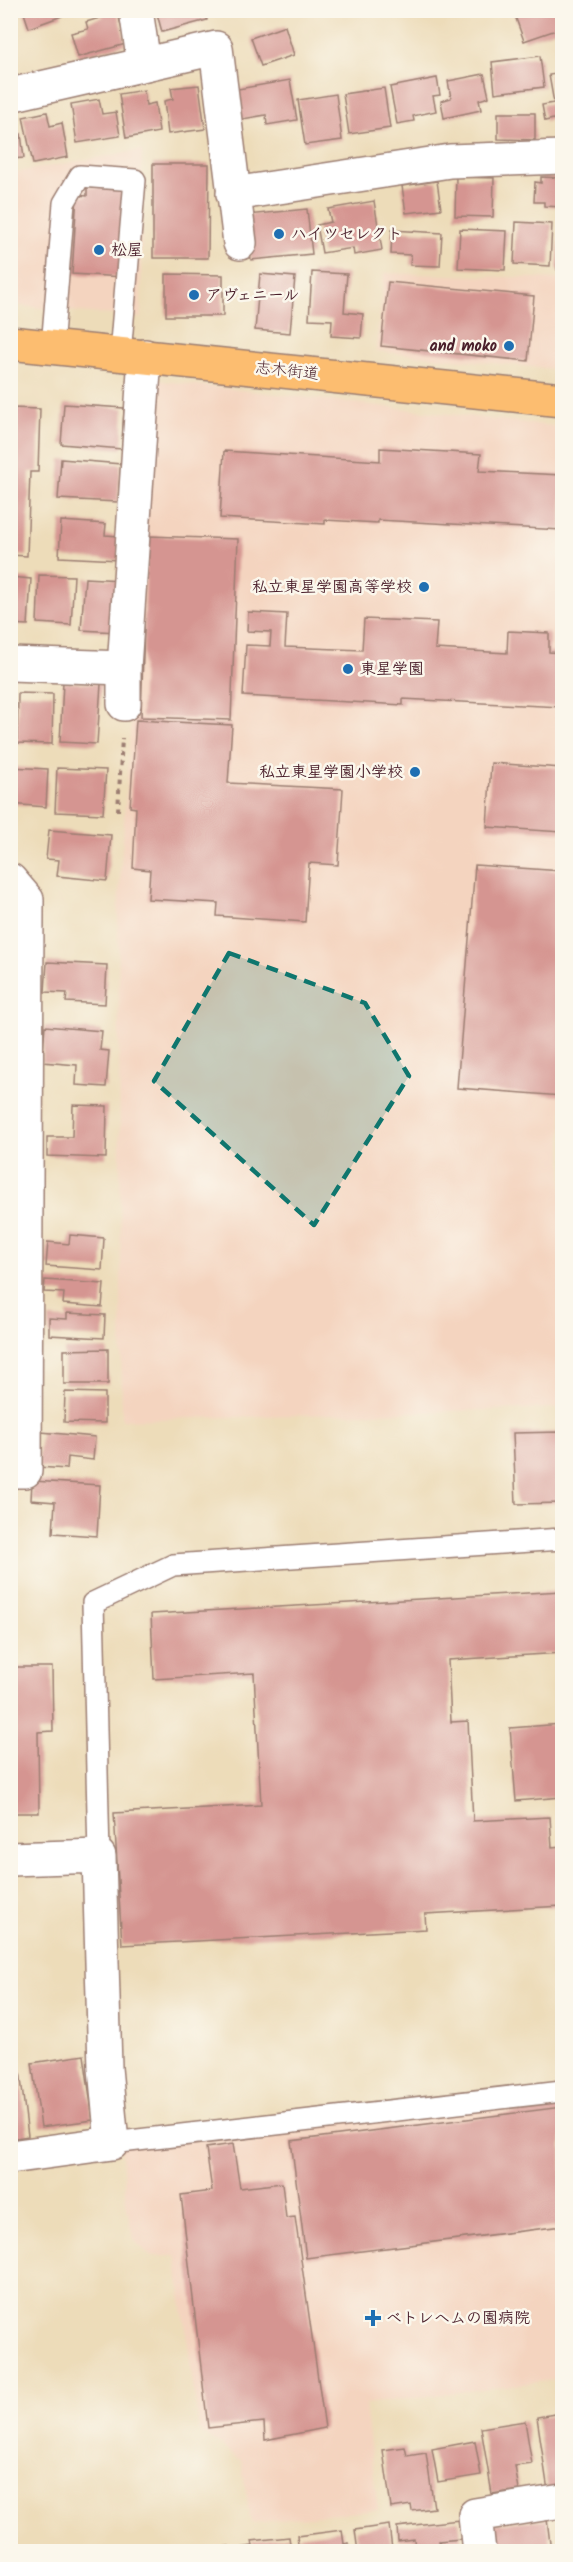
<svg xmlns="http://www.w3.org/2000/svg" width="573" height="2562" font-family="Kalam,'Klee One',sans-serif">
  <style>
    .built { fill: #f4d4bf }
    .building { fill: #d59591 }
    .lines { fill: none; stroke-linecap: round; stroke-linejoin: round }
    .service-casing { stroke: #9c7e72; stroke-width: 24 }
    .minor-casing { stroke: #9c7e72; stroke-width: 36 }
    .primary-casing { stroke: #9c7e72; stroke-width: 36 }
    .path { stroke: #9c7e72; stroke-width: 4; stroke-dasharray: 4.5 4.5; stroke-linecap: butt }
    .service { stroke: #fff; stroke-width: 21 }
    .minor { stroke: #fff; stroke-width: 33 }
    .primary { stroke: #fcbd6f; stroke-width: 33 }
    .marked { fill: #0f766e; fill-opacity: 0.2; stroke: #0f766e; stroke-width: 4.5; stroke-dasharray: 12 8; stroke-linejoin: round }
    .poi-dot { fill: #1f6fb2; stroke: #fbf7ec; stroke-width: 2 }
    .labels { text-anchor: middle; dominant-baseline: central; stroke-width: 5; stroke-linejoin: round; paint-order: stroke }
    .poi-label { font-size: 16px; font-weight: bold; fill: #4a1f2b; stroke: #fbf7ec; text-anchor: start }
    .street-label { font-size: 16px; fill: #4a1f2b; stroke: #fbf7ec }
  </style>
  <rect width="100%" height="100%" fill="#fbf7ec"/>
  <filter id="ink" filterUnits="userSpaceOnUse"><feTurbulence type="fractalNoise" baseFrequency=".0167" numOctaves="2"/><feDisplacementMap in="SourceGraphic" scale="12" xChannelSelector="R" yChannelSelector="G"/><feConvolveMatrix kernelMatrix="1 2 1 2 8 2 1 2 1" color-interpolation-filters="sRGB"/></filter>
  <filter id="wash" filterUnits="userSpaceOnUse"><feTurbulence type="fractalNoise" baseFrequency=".008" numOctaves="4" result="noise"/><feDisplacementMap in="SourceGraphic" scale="24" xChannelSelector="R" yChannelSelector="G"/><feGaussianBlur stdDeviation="1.35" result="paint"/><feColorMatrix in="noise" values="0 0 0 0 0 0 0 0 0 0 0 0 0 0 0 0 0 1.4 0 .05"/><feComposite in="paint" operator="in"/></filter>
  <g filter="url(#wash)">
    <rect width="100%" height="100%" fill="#eddcb9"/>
    <g class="built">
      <polygon points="142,150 141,318 11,305 11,173"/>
      <polygon points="384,273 562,279 562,370 376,351"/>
      <polygon points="154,380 562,427 562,1408 122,1420 118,910"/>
      <polygon points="562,2091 562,2379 365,2404 378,2510 251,2523 241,2461 199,2429 176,2256 150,2256 133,2239 126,2203 121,2142"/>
    </g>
    <g id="blocks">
      <g class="building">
        <polygon points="23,10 60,10 62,16 29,28"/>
        <polygon points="109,10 117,10 126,44 78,57 71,33 88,29 86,22 103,17 102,12"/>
        <polygon points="156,10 205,10 207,20 162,32"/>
        <polygon points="513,10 562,10 562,28 524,41"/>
        <polygon points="285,26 294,55 261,66 251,38"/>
        <polygon points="540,56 544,87 495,93 492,62"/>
        <polygon points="562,73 562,117 545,121 542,105 554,103 549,75"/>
        <polygon points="484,74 489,97 479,100 481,110 444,118 441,101 451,98 448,81"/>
        <polygon points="437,78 440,95 433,96 436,111 413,116 414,121 397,124 390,87"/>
        <polygon points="290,80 297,120 267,125 266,115 237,120 232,90"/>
        <polygon points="199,85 205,129 168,134 164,101 173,99 171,88"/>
        <polygon points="384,88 390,128 349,134 343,94"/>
        <polygon points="144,90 146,105 155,103 159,132 126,138 119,94"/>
        <polygon points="336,94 342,140 305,145 298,100"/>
        <polygon points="99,99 102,114 116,112 120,136 77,143 71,104"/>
        <polygon points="47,112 50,126 62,123 68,157 33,164 23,117"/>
        <polygon points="498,113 535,113 535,140 498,139"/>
        <polygon points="10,134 21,134 24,158 10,159"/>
        <polygon points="153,164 209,164 208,258 153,258"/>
        <polygon points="456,177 494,178 493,217 455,216"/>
        <polygon points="541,177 562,178 562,207 544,206 544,202 534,202 535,182 541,183"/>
        <polygon points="437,181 441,209 406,213 402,186"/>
        <polygon points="87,187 129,189 124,277 72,274 77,195 87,196"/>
        <polygon points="374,201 382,250 354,255 353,248 322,253 317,225 331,222 328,209"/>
        <polygon points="307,209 312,254 251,260 246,215"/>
        <polygon points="516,222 552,224 550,266 514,264"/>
        <polygon points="560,228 562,228 562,271 557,270"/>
        <polygon points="460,229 507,231 505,270 458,268"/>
        <polygon points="392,230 442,233 440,266 410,265 411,255 391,254"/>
        <polygon points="312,272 347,274 344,312 363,314 361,338 331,336 332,320 309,319"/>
        <polygon points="166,274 223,275 223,316 166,316"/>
        <polygon points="260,274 295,277 290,333 255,330"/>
        <polygon points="388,282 534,296 528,361 381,346"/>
        <polygon points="64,404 124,408 122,449 61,444"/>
        <polygon points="10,408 40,409 38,472 30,472 27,556 10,555"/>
        <polygon points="380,448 481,454 479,471 562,475 562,530 378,520 378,523 325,520 325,524 220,518 224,451 380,461"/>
        <polygon points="61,459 121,464 118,502 58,499"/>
        <polygon points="61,521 106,524 105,535 119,536 119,560 59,557"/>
        <polygon points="147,536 238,539 231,720 141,717"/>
        <polygon points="39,575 74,576 71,625 37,623"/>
        <polygon points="10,577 31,579 28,625 10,624"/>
        <polygon points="85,578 121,580 117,632 81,630"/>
        <polygon points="248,612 287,614 285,647 362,650 364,619 437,622 435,649 507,653 508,631 549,633 549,652 562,653 562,707 403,699 403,705 243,696 246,645 270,646 271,632 247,631"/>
        <polygon points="63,682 101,684 97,744 60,742"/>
        <polygon points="18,693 53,694 52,744 17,743"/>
        <polygon points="136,720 232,725 228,783 343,789 338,865 309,863 305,922 217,916 218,903 148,899 150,870 133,868 136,808 130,807"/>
        <polygon points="491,763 562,768 562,832 487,827"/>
        <polygon points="10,767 48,769 46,807 10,804"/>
        <polygon points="57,768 106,770 103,814 55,812"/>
        <polygon points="49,830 111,835 107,881 57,876 59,860 46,859"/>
        <polygon points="475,865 562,871 562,1096 457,1088"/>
        <polygon points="47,962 107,965 105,1004 66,1002 67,993 45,992"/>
        <polygon points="45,1026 102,1031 100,1050 109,1051 106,1087 76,1085 77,1065 42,1062"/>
        <polygon points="73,1105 107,1106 106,1158 47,1156 47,1137 72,1137"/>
        <polygon points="70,1235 104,1238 102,1270 46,1266 48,1242 69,1244"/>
        <polygon points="45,1280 104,1284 102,1307 63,1304 64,1293 44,1292"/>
        <polygon points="67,1313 105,1315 104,1338 49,1335 49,1318 67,1319"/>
        <polygon points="108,1349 108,1384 64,1384 64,1350"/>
        <polygon points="65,1392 105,1393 105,1423 64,1422"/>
        <polygon points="41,1432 95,1437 93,1460 68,1457 67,1469 38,1467"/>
        <polygon points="562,1432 562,1503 516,1504 513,1433"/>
        <polygon points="32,1481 100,1485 97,1536 53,1533 55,1502 31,1500"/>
        <polygon points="562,1591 562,1653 448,1660 451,1722 468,1721 473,1821 550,1817 552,1847 562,1846 562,1906 425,1914 426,1929 122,1945 114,1813 261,1805 254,1673 154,1679 151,1614"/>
        <polygon points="10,1667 52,1667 53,1731 38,1732 39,1813 10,1813"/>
        <polygon points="562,1724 562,1797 516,1801 510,1728"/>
        <polygon points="10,2035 17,2046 12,2066 20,2071 28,2136 10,2139"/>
        <polygon points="84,2055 93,2120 41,2127 32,2063"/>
        <polygon points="562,2107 562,2226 306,2258 291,2141"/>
        <polygon points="233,2144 240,2188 282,2183 286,2218 295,2217 325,2428 265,2440 264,2422 208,2428 181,2195 212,2191 206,2148"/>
        <polygon points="562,2413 562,2489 548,2491 537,2417"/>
        <polygon points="525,2421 532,2464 515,2466 519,2490 492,2494 481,2428"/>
        <polygon points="475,2441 481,2475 438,2482 432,2449"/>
        <polygon points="405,2447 407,2456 426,2453 434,2508 412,2511 411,2505 391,2508 383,2450"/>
        <polygon points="547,2519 551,2552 495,2552 492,2524"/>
        <polygon points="459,2520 461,2539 439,2541 440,2547 415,2550 414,2539 398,2541 397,2527"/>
        <polygon points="389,2525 392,2549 387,2552 358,2552 355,2530"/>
        <polygon points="342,2530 344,2544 349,2543 350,2552 299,2552 297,2536"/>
        <polygon points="289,2537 291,2552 240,2552 239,2548 253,2546 252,2541"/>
        <polygon points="229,2546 230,2552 200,2552 200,2550"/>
      </g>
    </g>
  </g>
  <g filter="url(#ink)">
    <use href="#blocks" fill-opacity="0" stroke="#9c7e72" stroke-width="1.5"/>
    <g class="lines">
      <g class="service-casing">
        <g id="service">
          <polyline points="52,347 64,203 80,176 135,180 120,354"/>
          <polyline points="99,1856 93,1603 173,1565 562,1539"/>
          <polyline points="112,2143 562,2091"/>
        </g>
      </g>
      <g class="minor-casing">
        <g id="minor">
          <polyline points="136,10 144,64"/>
          <polyline points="10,95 216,48 240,243"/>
          <polyline points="233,194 450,161 562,157"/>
          <polyline points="10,664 124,668"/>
          <polyline points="124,704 124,668 145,356"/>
          <polyline points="10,880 27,900 25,1471 10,1471"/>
          <polyline points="10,1859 99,1856 105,2068 112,2143 10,2157"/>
          <polyline points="479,2552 475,2515 562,2501"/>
        </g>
      </g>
      <g class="primary-casing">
        <polyline id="primary" points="10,343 562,400"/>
      </g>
      <polyline class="path" points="118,811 122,738"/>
      <use href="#service" class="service"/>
      <use href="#minor" class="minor"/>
      <use href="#primary" class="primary"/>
    </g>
  </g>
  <path class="marked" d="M229,953l136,50 44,73 -95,149 -160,-144z"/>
  <g class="poi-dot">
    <circle cx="279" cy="234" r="6"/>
    <circle cx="99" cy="250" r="6"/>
    <circle cx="194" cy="295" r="6"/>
    <circle cx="509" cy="346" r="6"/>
    <circle cx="424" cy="587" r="6"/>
    <circle cx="348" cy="669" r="6"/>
    <circle cx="415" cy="772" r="6"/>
    <path d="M370 2309h6v6h6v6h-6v6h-6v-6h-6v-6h6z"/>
  </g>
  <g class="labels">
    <g class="poi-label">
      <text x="291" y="234">ハイツセレクト</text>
      <text x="111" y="250">松屋</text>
      <text x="206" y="295">アヴェニール</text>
      <text x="497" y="346" text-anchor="end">and moko</text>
      <text x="412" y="587" text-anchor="end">私立東星学園高等学校</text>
      <text x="360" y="669">東星学園</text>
      <text x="403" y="772" text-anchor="end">私立東星学園小学校</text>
      <text x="386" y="2318">ベトレヘムの園病院</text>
    </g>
    <g class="street-label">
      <text transform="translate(287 371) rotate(6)">志木街道</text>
    </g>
  </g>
  <rect width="573" height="2562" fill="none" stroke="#fbf7ec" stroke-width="36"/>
</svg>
